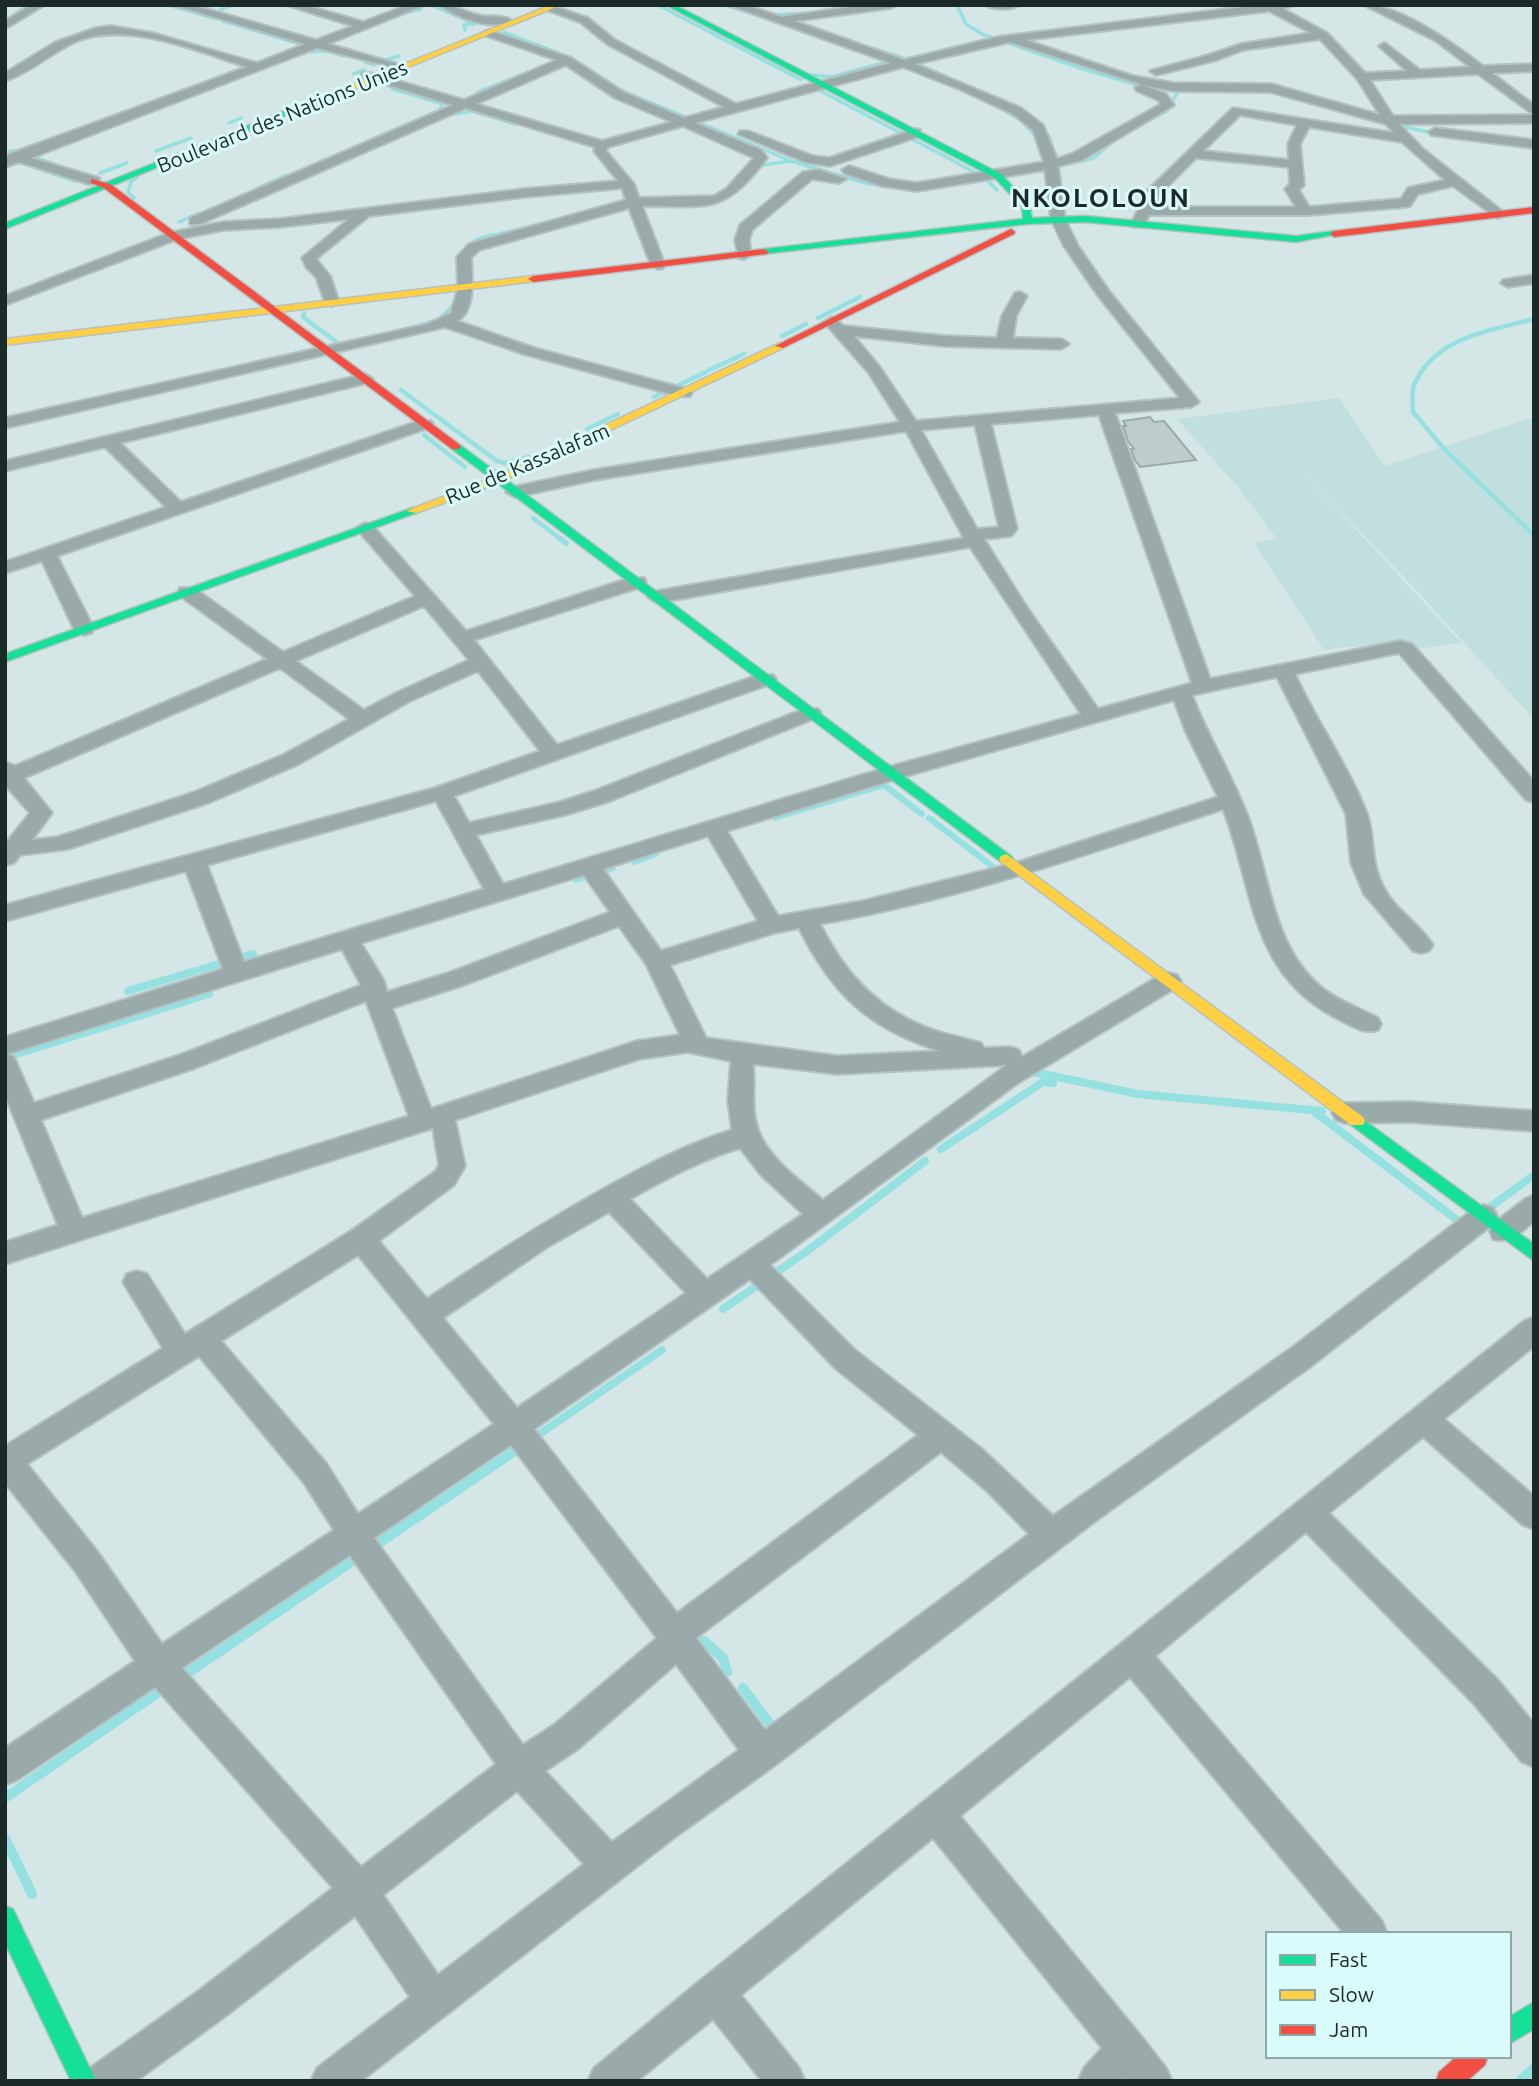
<svg xmlns="http://www.w3.org/2000/svg" width="1539" height="2086" font-family="Ubuntu,sans-serif">
  <style>
    .built { fill: #c1dfdf }
    .lines { fill: none; stroke-linecap: round; stroke-linejoin: round }
    .stream-far4 { stroke: #95e1e2; stroke-width: 3.5 }
    .stream-far3 { stroke: #95e1e2; stroke-width: 4.5 }
    .stream-far2 { stroke: #95e1e2; stroke-width: 6 }
    .stream-far1 { stroke: #95e1e2; stroke-width: 8 }
    .stream { stroke: #95e1e2; stroke-width: 10 }
    .building { fill: #becccc; stroke: #9caaaa; stroke-width: 2 }
    .street-casing { stroke: #b5c2c2; stroke-width: 4 }
    .fast-casing { stroke: #b5c2c2; stroke-width: 3 }
    .slow-casing { stroke: #b5c2c2; stroke-width: 3 }
    .jam-casing { stroke: #b5c2c2; stroke-width: 3 }
    .street { fill: #9aa9a9; fill-rule: evenodd }
    .fast { fill: #16e098; fill-rule: evenodd }
    .slow { fill: #ffcf43; fill-rule: evenodd }
    .jam { fill: #f24e42; fill-rule: evenodd }
    .labels { text-anchor: middle; dominant-baseline: central; stroke-width: 6; stroke-linejoin: round; paint-order: stroke }
    .far-street-label { font-size: 21px; fill: #1c2929; stroke: #dafbfb }
    .far-district-label { font-size: 26px; font-weight: bold; letter-spacing: 2px; fill: #1c2929; stroke: #dafbfb }
  </style>
  <rect width="100%" height="100%" fill="#d5e6e6"/>
  <polygon class="built" points="1339,398 1385,466 1534,417 1534,719 1405,578 1301,470 1461,643 1408,650 1352,646 1324,650 1254,543 1277,539 1237,486 1177,419"/>
  <g class="lines">
    <g class="stream-far4">
      <polyline points="168,5 217,19"/>
      <polyline points="431,5 475,24"/>
      <polyline points="658,5 801,80"/>
      <polyline points="725,5 781,23"/>
      <polyline points="957,5 966,24 982,34 1083,69 1134,84 1164,88"/>
      <polyline points="195,7 218,5"/>
      <polyline points="408,12 421,9"/>
      <polyline points="15,14 29,5"/>
      <polyline points="219,14 220,10 232,5"/>
      <polyline points="771,15 808,13"/>
      <polyline points="22,19 44,5"/>
      <polyline points="391,19 405,13"/>
      <polyline points="223,21 300,44 294,49"/>
      <polyline points="376,25 385,21"/>
      <polyline points="465,30 464,25 474,24"/>
      <polyline points="504,32 571,58 623,91 791,161 869,184 923,190 1025,173"/>
      <polyline points="827,33 852,41"/>
      <polyline points="875,49 906,59 993,38"/>
      <polyline points="304,52 327,51"/>
      <polyline points="330,52 344,56"/>
      <polyline points="377,59 386,60 399,56"/>
      <polyline points="911,61 991,96"/>
      <polyline points="365,62 374,65"/>
      <polyline points="235,71 275,56"/>
      <polyline points="353,74 364,70"/>
      <polyline points="812,75 831,77 890,61"/>
      <polyline points="206,82 219,77"/>
      <polyline points="815,88 948,158"/>
      <polyline points="392,89 413,95"/>
      <polyline points="478,92 549,64"/>
      <polyline points="995,105 1022,121 1037,138"/>
      <polyline points="448,115 472,111 515,124"/>
      <polyline points="1360,117 1446,136 1534,148"/>
      <polyline points="229,123 241,118"/>
      <polyline points="405,125 439,110 443,104 416,96"/>
      <polyline points="1040,125 1050,138 1055,158"/>
      <polyline points="1137,127 1167,111 1179,90"/>
      <polyline points="368,141 402,126"/>
      <polyline points="9,151 26,151"/>
      <polyline points="156,151 191,138"/>
      <polyline points="43,153 37,158 70,170"/>
      <polyline points="950,159 983,177"/>
      <polyline points="10,164 22,163 75,181"/>
      <polyline points="756,166 791,161"/>
      <polyline points="1051,168 1094,158 1117,137"/>
      <polyline points="100,173 127,163"/>
      <polyline points="987,180 997,190"/>
      <polyline points="256,189 286,175"/>
      <polyline points="134,198 128,192 131,181 137,178"/>
      <polyline points="179,222 199,213"/>
      <polyline points="192,226 205,220"/>
      <polyline points="486,237 557,220"/>
    </g>
    <g class="stream-far3">
      <path d="M461,256c7,-14 17,-17 32,-21"/>
      <polyline points="304,313 303,317 343,347"/>
      <polyline points="818,318 860,297"/>
      <path d="M1534,319c-45,12 -99,18 -120,66 -3,7 -1,19 -1,27l33,39 88,84"/>
      <polyline points="415,327 439,320 457,302"/>
      <polyline points="782,336 806,324"/>
      <polyline points="709,370 744,354"/>
      <polyline points="401,390 497,461 505,463 529,457"/>
      <polyline points="654,397 706,372"/>
      <polyline points="587,429 618,414"/>
      <polyline points="424,435 465,467"/>
      <polyline points="533,518 563,541"/>
    </g>
    <g class="stream-far2">
      <polyline points="561,539 566,543"/>
      <polyline points="775,818 884,785 922,814"/>
      <polyline points="929,818 1001,873"/>
      <polyline points="634,862 656,854"/>
      <polyline points="576,880 613,868"/>
    </g>
    <g class="stream-far1">
      <polyline points="202,969 253,954"/>
      <polyline points="128,991 195,971"/>
      <polyline points="10,1056 209,994"/>
      <polyline points="1029,1071 1138,1094 1322,1111"/>
      <polyline points="1316,1113 1465,1226"/>
      <polyline points="941,1149 1043,1082 1053,1083"/>
      <polyline points="1489,1208 1534,1175"/>
      <polyline points="723,1309 806,1252 925,1161"/>
      <polyline points="535,1437 662,1350"/>
    </g>
    <g class="stream">
      <polyline points="532,1439 537,1435"/>
      <polyline points="373,1547 522,1446"/>
      <polyline points="704,1641 723,1658 727,1672"/>
      <polyline points="179,1679 360,1556"/>
      <polyline points="743,1688 776,1732"/>
      <polyline points="5,1798 166,1687"/>
      <polyline points="5,1838 32,1894"/>
      <polyline points="1520,2081 1534,2068"/>
    </g>
  </g>
  <polygon class="building" points="1150,417 1154,422 1164,421 1196,460 1140,467 1135,460 1131,449 1134,449 1128,441 1123,426 1126,426 1123,421"/>
  <g class="lines">
    <g class="street-casing">
      <g id="street">
        <polygon points="31,5 44,5 5,29 5,21"/>
        <path d="M174,5h18l124,35 37,-14 -66,-21h18l58,17 45,-17h16l-96,39 73,21v4l-84,-21 -286,110 68,20v6h-10l-70,-22 -14,5v-9l5,-4 237,-87c-50,-16 -122,-47 -172,-25 -24,11 -45,31 -70,39v-8l51,-31 40,-14 15,-2 41,7 105,30 48,-19z"/>
        <path d="M440,5c18,0 27,9 43,11 10,1 20,-1 28,4 -18,12 -56,-3 -71,-15z"/>
        <path d="M549,5l39,13 27,22 121,64 155,-41 -162,-58h17l35,12 83,-12h32l-5,3 -97,13 110,39 94,-23 262,-32h34l-11,4 44,24 38,40 42,-2 -26,-23 -2,-2 6,-3 35,27 50,-3 -34,-26 -72,-36c37,0 90,39 119,61l51,-2v7l-42,2 42,32v10l-56,-41 -108,6 23,36 141,-1v8l-135,1 24,25 79,62v6l-5,1 -44,-32 -35,8 -8,12 -5,1 -97,8h-159l-6,12h-10l-2,-3 17,-34 85,-82 161,25 -8,-9 -116,-32 -97,-1 -31,-6 24,9 8,11 -92,55 -24,6 7,53 13,27 31,45 90,111 -8,5 -76,6 95,266 190,-38 12,3 122,137v21l-8,-2 -127,-147 -104,21c21,47 52,89 71,137 10,25 3,50 18,77 11,22 36,36 49,57l-4,6 -8,2 -8,-2 -49,-57 -13,-31 -5,-49 -69,-137 -85,18c16,42 40,80 56,122 22,57 23,128 73,170 16,13 38,21 57,31l3,6 -3,6c-15,5 -27,-5 -40,-11 -89,-45 -83,-128 -115,-210 -132,44 -265,91 -403,115 23,46 54,82 103,102 18,8 38,11 58,17l3,5 26,-1 9,3 3,7 139,-82 8,-2 8,2 4,6 -4,6 -159,96 -248,182 85,85 127,99 71,67 237,-167 185,-141 9,-3 9,3 4,8 -3,7 31,-24 9,-4v26c-13,11 -23,23 -41,18l-3,-8 3,-7 -183,143 -213,153 -323,246 -99,71 -314,244h-50l6,-13 93,-71 -55,-81 -132,102 -87,63h-52l6,-13 107,-76 136,-104 -178,-201 -138,93 -12,5v-37l130,-87 -60,-90 -70,-88v-37l158,-98 -40,-66 4,-8 10,-3 10,3 38,60 166,-103 85,-60 3,-6 -6,-37 -428,136v-22l53,-17 -53,-130v-58l218,-68 -37,-98 -181,50v-16l430,-117 105,-37 -62,-80 -68,30 -113,64 -89,38 -140,46 -48,6 -6,8 -8,2 -1,-21 25,-31 -25,-28v-23l10,4 252,-107 -87,-63 -2,-4 2,-4h14l89,64 132,-56 -59,-68 9,-5 6,1 95,107 164,-53h14l2,4 -2,4 -170,54 83,105 202,-70h14l3,4 -3,4 -319,113 15,27 91,-21 34,-11 210,-82h14l3,4 -3,4 -208,84 -45,14 -89,20 27,49 382,-116 196,-54 -111,-167 -313,56 -9,-6 9,-6 307,-53 -58,-107 -312,49 -79,17 -9,-5 3,-4 85,-18 306,-48 -32,-50 -44,-50 8,-5 12,9 100,10 53,2 5,-22 13,-23 5,-1 7,4 -11,20 -3,22 48,1 8,5 -8,5 -117,-3 -90,-10 25,30 37,55 264,-23 -81,-101 -35,-51 -13,-27 -6,-49 -128,21 -35,-5 -38,-13 -2,-3 7,-4 40,13 28,4 127,-21 -11,-32 -20,-16 -54,-25 -56,-22 -208,56 66,27 6,8c-43,57 -58,48 -125,48l23,59 -2,3 -5,1 -7,-4 -22,-57 -150,42 -8,8c1,18 5,54 -14,63l77,27 156,42 2,3 -2,3h-12l-154,-42 -79,-27 -440,101v-10l423,-94 23,-11 7,-25 -1,-31 12,-13 157,-44 -4,-12 -98,9 -155,19 -53,43 14,17 9,26 -7,4 -7,-4 -9,-25 -10,-10 -4,-9 47,-39 -69,8 -57,3 -45,9 -173,66v-9l164,-63 54,-11 57,-3 244,-30 94,-8 -24,-30 1,-4 -129,-39 -266,116h-10v-6l263,-113 -91,-28v-4h8l94,27 93,-40 -73,-25 -2,-2 6,-3 83,28 52,34 61,26 40,-11 -117,-63 -27,-22 -33,-12 -1,-2zM1269,11l42,22 -70,11 -32,11 -59,16 6,4 61,-15 26,-10 77,-11 37,40 23,36 -109,-31 -98,-1 -40,-7 -108,-36zM1010,42l131,42 -6,4 2,3 21,9 3,4 -89,50 -15,5 -14,-34 -22,-17 -106,-44zM566,65l49,33 57,24 -70,19 -126,-37zM1240,115l57,10 -9,19 1,16 -86,-9zM683,126l71,32 -28,31 -12,7 -75,2 -5,-14 -28,-33 2,-4zM1309,127l93,15 43,38 -37,8 -7,11 -92,8 -10,-17 5,-5 -4,-41zM1196,158l93,9 1,17 -5,5 11,18h-143l6,-12zM1099,415l93,268 -94,26 -72,-103 -42,-67 27,-3 6,-7 -26,-105zM975,425l24,102 -22,2 -56,-99zM424,606l45,54 -73,33 -32,17 -68,-49zM280,668l69,51 -66,36 -91,38 -134,44 -26,3 20,-27 -28,-35zM1174,700l12,32 32,65 -203,66 -152,38 -85,15 -51,-85 172,-53zM436,801l48,88 -240,73 -37,-97zM708,836l50,85 -97,30 -58,-82zM584,875l26,37 -162,61 -61,19 -3,-11 -23,-38zM619,926l27,38 34,71 -43,6 -206,68 -39,-101 72,-23zM799,928c33,66 70,101 141,123l-103,5 -131,-18 -36,-73 104,-32zM342,949l19,36 -184,71 -143,47 -20,-46 -7,-3zM366,1001l43,115 -327,102 -41,-98 154,-52zM688,1052l43,9 -3,39 4,30c-46,14 -85,35 -127,58 -61,34 -119,71 -178,111l-48,-58 75,-56 11,-19 -10,-46 184,-61zM753,1064l84,10 170,-9 -184,135c-26,-22 -62,-46 -68,-82 -3,-18 0,-36 -2,-54zM740,1148l21,27 42,39 -96,65 -77,-80c36,-20 70,-39 110,-51zM609,1212l77,81 -169,115 -74,-90 106,-72zM358,1255l136,169 -136,90 -32,-51 -105,-122zM750,1279l85,89 83,67 -241,178 -143,-184zM199,1356l105,127 30,47 -172,114 -65,-93 -70,-87zM511,1445l146,193 -103,87 -31,20 -149,-207zM941,1452l47,40 41,42 -264,196 -69,-92zM350,1555l146,209 -135,103 -179,-199zM676,1664l63,86 -127,92 -67,-71 33,-22zM517,1791l67,73 -146,111 -55,-80z"/>
        <path d="M986,5h33c-7,5 -26,5 -33,0z"/>
        <polygon points="1435,128 1534,140 1534,148 1431,135 1429,132"/>
        <polygon points="916,129 920,130 920,136 830,166 805,162 738,134 740,131 748,131 813,156 829,158"/>
        <polygon points="819,170 846,179 839,183 812,179 752,230 749,240 751,255 744,259 739,258 735,240 740,225 803,172"/>
        <polygon points="1534,275 1534,283 1508,287 1501,283 1503,280"/>
        <polygon points="365,374 373,379 371,382 120,443 181,502 419,421 431,421 433,424 431,427 57,556 94,629 91,633 84,635 74,629 42,561 5,573 5,562 166,507 105,447 5,471 5,461"/>
        <polygon points="1410,1102 1534,1111 1534,1131 1410,1122 1345,1123 1336,1120 1332,1113 1336,1106 1345,1103"/>
        <polygon points="1534,1317 1534,1346 1444,1419 1534,1496 1534,1529 1523,1525 1423,1437 1329,1513 1498,1680 1534,1724 1534,1767 1522,1762 1474,1704 1306,1532 1155,1656 1382,1921 1387,1934 1345,1934 1130,1677 960,1816 1141,2036 1166,2068 1172,2081 1128,2081 1126,2078 1124,2081 1078,2081 1084,2068 1102,2048 933,1838 741,1995 799,2068 805,2081 762,2081 713,2019 637,2081 588,2081 594,2068 702,1979 1524,1321"/>
      </g>
    </g>
    <g class="fast-casing">
      <g id="fast">
        <polygon points="666,5 675,5 1001,174 1029,204 1032,218 1085,216 1296,236 1334,231 1338,234 1296,242 1085,222 1028,224 761,254 759,252 764,249 1023,219 1022,207 995,178"/>
        <polygon points="304,103 311,105 5,229 5,223"/>
        <polygon points="452,445 460,445 1011,856 1013,859 1011,862 1001,862 452,449"/>
        <polygon points="412,508 418,511 416,513 5,662 5,654"/>
        <polygon points="1357,1115 1534,1244 1534,1261 1351,1125 1349,1121 1351,1117"/>
        <polygon points="5,1906 13,1909 96,2081 71,2081 5,1943"/>
        <polygon points="1534,2002 1534,2029 1509,2044 1509,2017"/>
      </g>
    </g>
    <g class="slow-casing">
      <g id="slow">
        <polygon points="551,5 561,5 310,107 303,105"/>
        <polygon points="533,276 536,277 536,281 5,345 5,339"/>
        <polygon points="780,343 785,346 783,348 503,481 416,513 406,511 495,477"/>
        <polygon points="1006,854 1363,1117 1365,1121 1363,1125 1351,1125 1001,862 999,859 1001,856"/>
      </g>
    </g>
    <g class="jam-casing">
      <g id="jam">
        <polygon points="91,179 110,184 460,445 460,449 452,449 104,188 91,183"/>
        <polygon points="1534,207 1534,213 1334,237 1330,234 1334,231"/>
        <polygon points="1011,229 1015,232 1014,234 783,348 775,346"/>
        <polygon points="764,249 769,252 767,254 533,282 528,279 533,276"/>
        <polygon points="1457,2056 1488,2056 1485,2065 1467,2081 1436,2081 1439,2072"/>
      </g>
    </g>
    <use href="#street" class="street"/>
    <use href="#fast" class="fast"/>
    <use href="#slow" class="slow"/>
    <use href="#jam" class="jam"/>
  </g>
  <g class="labels">
    <g class="far-street-label">
      <text transform="translate(282 116) rotate(-22)">Boulevard des Nations Unies</text>
      <text transform="translate(527 463) rotate(-23)">Rue de Kassalafam</text>
    </g>
    <g class="far-district-label">
      <text x="1101" y="197">NKOLOLOUN</text>
    </g>
  </g>
  <rect width="1539" height="2086" fill="none" stroke="#1c2929" stroke-width="14"/>
  <rect x="1266" y="1932" width="245" height="126" fill="#dafbfb" stroke="#8ea7a7" stroke-width="2"/>
  <rect x="1280" y="1955" width="35" height="10" fill="#16e098" stroke="#8ea7a7" stroke-width="2"/>
  <text x="1329" y="1967" font-size="21" fill="#1c2929">Fast</text>
  <rect x="1280" y="1990" width="35" height="10" fill="#ffcf43" stroke="#8ea7a7" stroke-width="2"/>
  <text x="1329" y="2002" font-size="21" fill="#1c2929">Slow</text>
  <rect x="1280" y="2025" width="35" height="10" fill="#f24e42" stroke="#8ea7a7" stroke-width="2"/>
  <text x="1329" y="2037" font-size="21" fill="#1c2929">Jam</text>
</svg>
